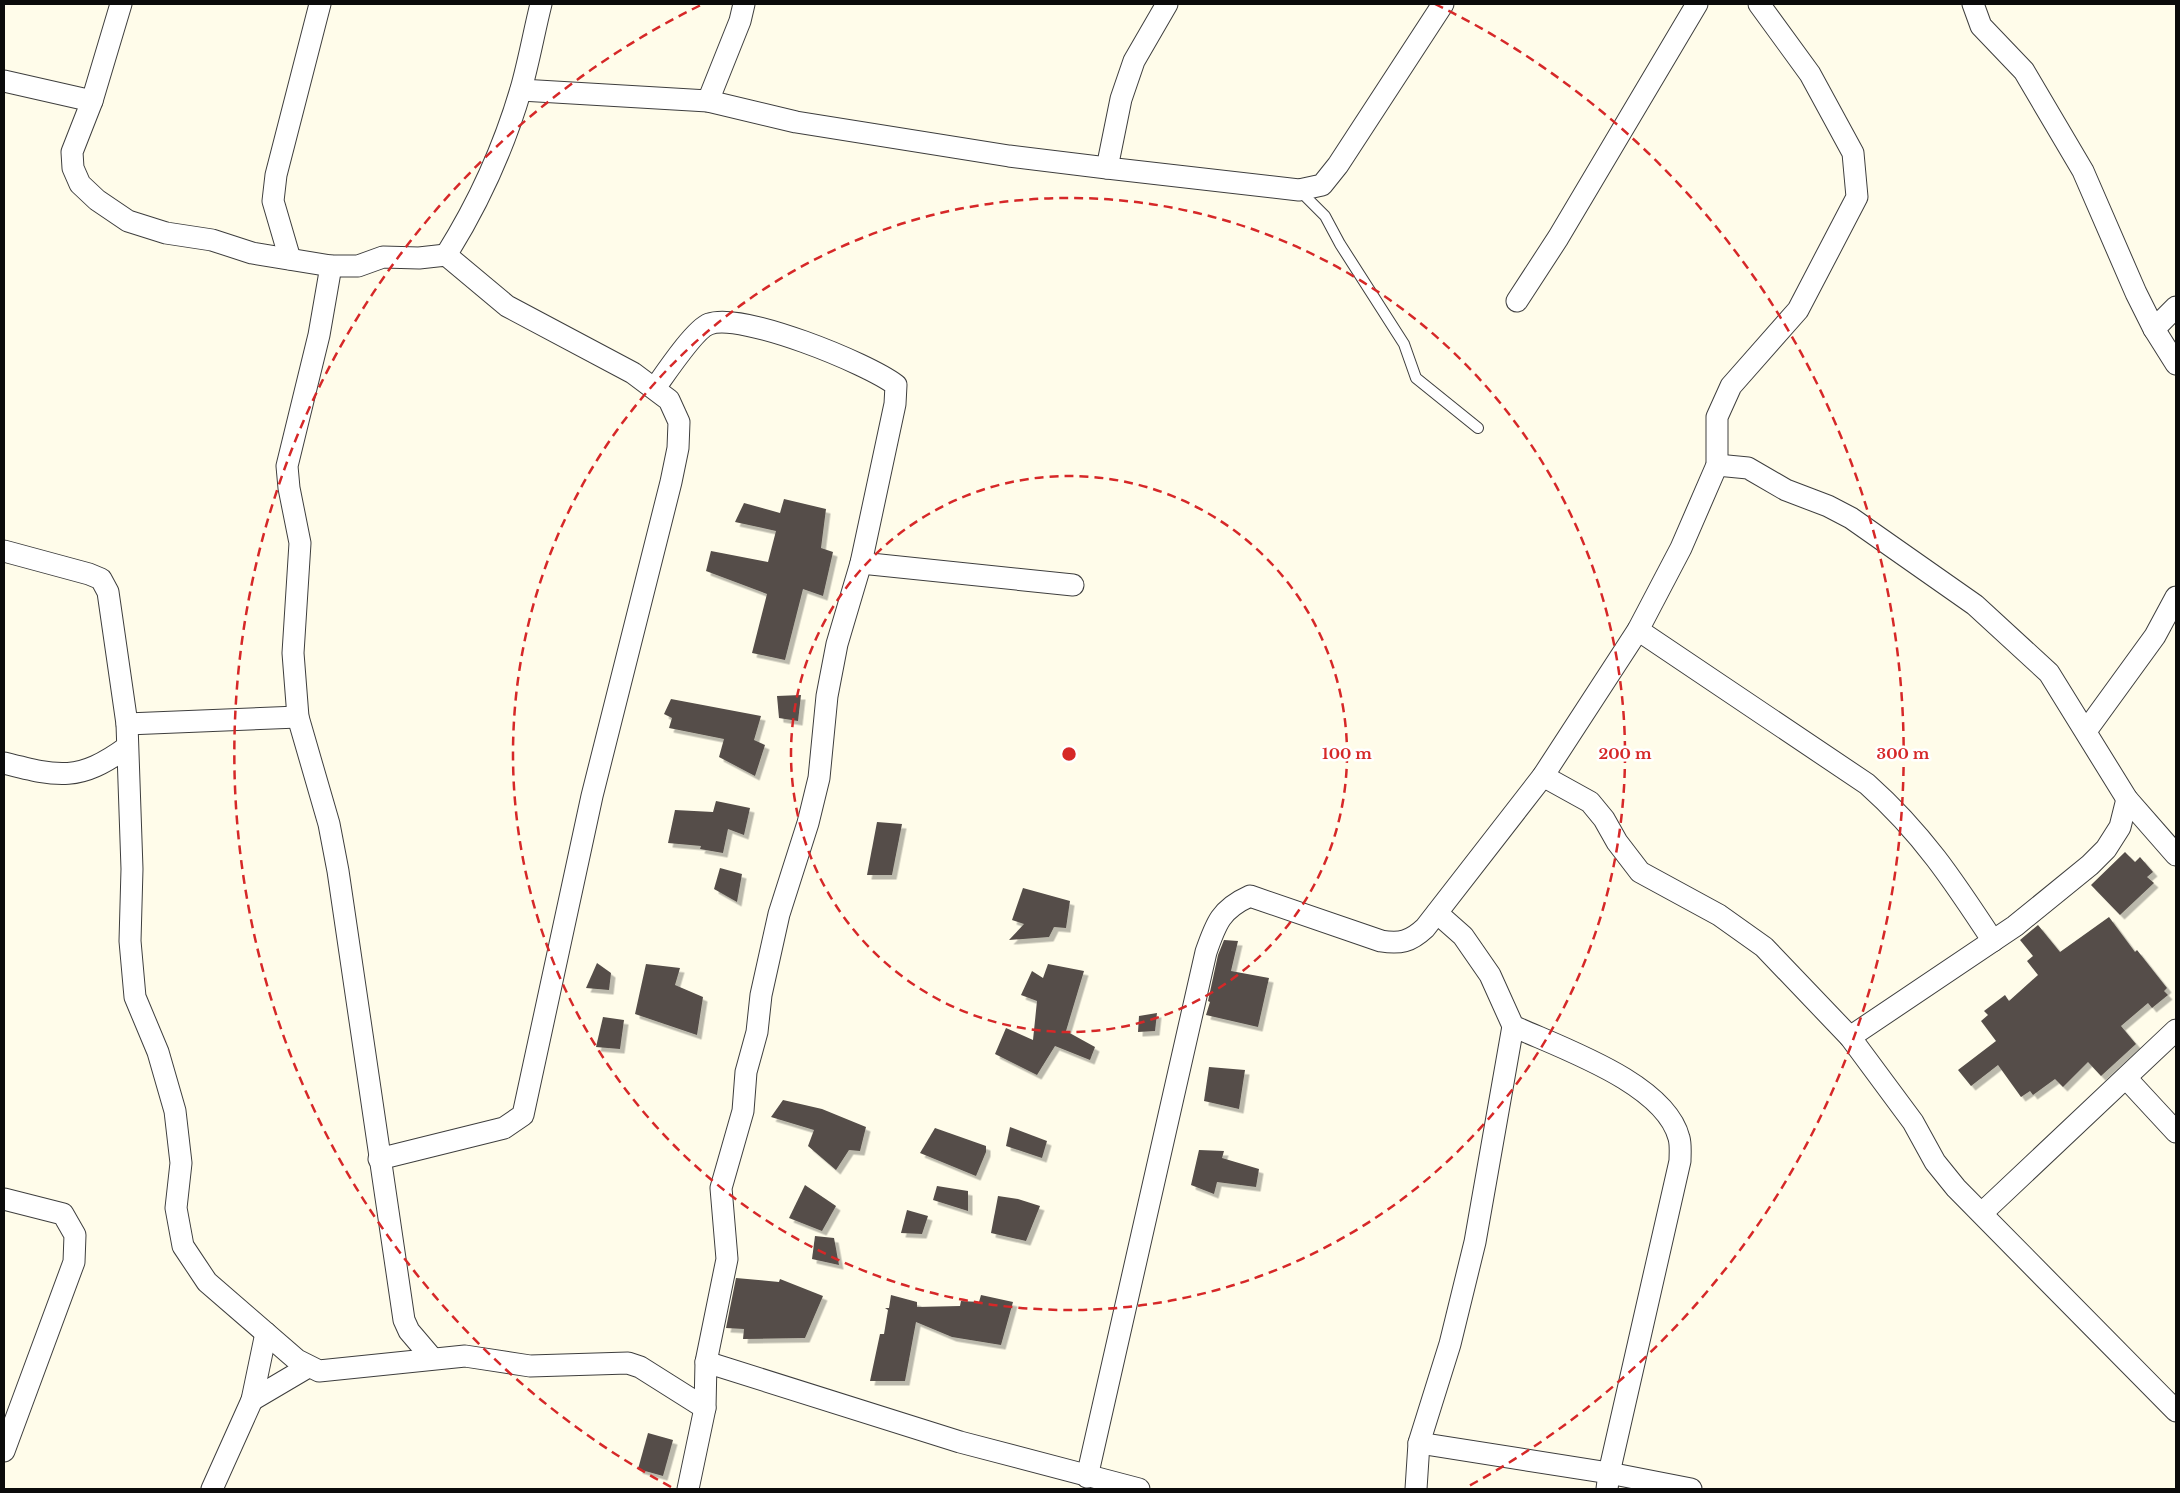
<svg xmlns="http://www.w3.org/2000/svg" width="2180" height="1493" font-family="'Libre Baskerville',serif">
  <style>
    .building { fill: #544d48; filter: url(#shadow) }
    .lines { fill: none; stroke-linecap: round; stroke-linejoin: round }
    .service-casing { stroke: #3e3e3e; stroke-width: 12 }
    .minor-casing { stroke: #3e3e3e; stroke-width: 23 }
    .service { stroke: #fff; stroke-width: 10 }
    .minor { stroke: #fff; stroke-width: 21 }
    .ring { fill: none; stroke: #d62828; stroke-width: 2.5; stroke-dasharray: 9 6 }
    .centre { fill: #d62828; stroke: #fff; stroke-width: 2.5 }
    .ring-label { font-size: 15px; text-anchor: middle; font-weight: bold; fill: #d62828; stroke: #fff; stroke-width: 5; stroke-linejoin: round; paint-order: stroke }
  </style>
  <defs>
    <filter id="shadow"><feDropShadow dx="4.5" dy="4.5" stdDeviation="0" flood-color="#0004"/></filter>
  </defs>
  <rect width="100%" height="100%" fill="#fffcea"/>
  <g class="building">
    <polygon points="784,499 826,509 821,548 833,552 823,596 803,589 785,660 752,653 767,594 706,571 711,551 768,562 776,531 735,522 744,503 780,513"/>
    <polygon points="801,695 798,721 779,718 777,696"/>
    <polygon points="671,699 761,716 754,740 765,745 755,776 719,757 724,739 669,728 672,718 664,714"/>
    <polygon points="716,801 750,808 744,835 728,829 723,853 700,849 701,846 668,843 675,810 713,812"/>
    <polygon points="877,822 902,824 892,875 867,875"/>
    <polygon points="2125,852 2135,862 2140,857 2153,872 2147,877 2154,883 2120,915 2091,885"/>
    <polygon points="720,868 742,874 737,902 714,889"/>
    <polygon points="1023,888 1070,901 1066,928 1054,927 1049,937 1009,940 1024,924 1012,920"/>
    <polygon points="2109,917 2135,952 2137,950 2167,988 2164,991 2168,995 2152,1008 2148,1003 2121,1026 2136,1044 2101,1076 2088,1062 2063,1087 2055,1079 2033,1095 2030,1091 2021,1097 1998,1065 1971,1086 1958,1070 1996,1041 1981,1021 1988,1015 1984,1011 2005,995 2009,1001 2038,975 2027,961 2033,956 2020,940 2038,925 2060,952"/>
    <polygon points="1224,940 1238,941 1231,971 1269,978 1258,1027 1206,1015 1210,1002 1208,1001 1218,955"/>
    <polygon points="597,963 611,973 609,990 586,988"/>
    <polygon points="646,964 680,968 675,985 703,997 697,1035 635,1014"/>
    <polygon points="1048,964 1084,971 1066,1031 1095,1047 1090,1060 1055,1046 1037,1075 995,1054 1006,1028 1033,1040 1037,1001 1021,995 1032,971 1043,978"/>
    <polygon points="1157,1013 1155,1031 1138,1032 1139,1016"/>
    <polygon points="603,1017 624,1020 620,1049 596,1047"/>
    <polygon points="1209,1067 1245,1070 1239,1109 1204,1101"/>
    <polygon points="783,1100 822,1109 866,1127 860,1151 849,1150 836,1170 808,1146 814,1130 771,1117"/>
    <polygon points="1010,1127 1047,1141 1042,1158 1006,1146"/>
    <polygon points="935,1128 986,1146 986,1152 976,1176 920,1153"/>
    <polygon points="1199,1150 1224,1151 1222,1158 1259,1169 1256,1187 1217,1182 1214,1194 1191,1185"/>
    <polygon points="805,1185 836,1206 822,1231 789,1218"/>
    <polygon points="937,1186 968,1191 968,1211 933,1200"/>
    <polygon points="998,1196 1018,1199 1040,1206 1026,1241 991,1233"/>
    <polygon points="907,1210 928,1216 922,1234 901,1233"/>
    <polygon points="815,1236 834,1238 839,1265 812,1259"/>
    <polygon points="736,1278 779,1282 780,1279 823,1296 805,1338 743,1339 744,1329 726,1328"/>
    <polygon points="891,1295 917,1302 917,1307 960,1306 961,1301 979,1302 981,1295 1013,1302 1001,1345 952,1337 916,1322 905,1381 870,1381 880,1334 884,1334 888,1310 885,1308 889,1308"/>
    <polygon points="648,1433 673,1440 663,1476 638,1469"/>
  </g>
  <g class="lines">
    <g class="service-casing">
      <polyline id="service" points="1299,190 1325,216 1340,244 1404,344 1416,378 1478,428"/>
    </g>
    <g class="minor-casing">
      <g id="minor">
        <polyline points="121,4 92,101 72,152 73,168 80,184 97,200 128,221 166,233 212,240 252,253 331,266 358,266 383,257 419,258 446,255 507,306 633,373 669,400 679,422 678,448 671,482 592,796 523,1115 504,1128 379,1159"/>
        <polyline points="1167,4 1134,61 1121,99 1107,168 1299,190 1322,185 1338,165 1443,4"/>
        <polyline points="1973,4 1981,26 2024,71 2083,171 2136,293 2154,329 2176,364"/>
        <polyline points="4,81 92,101"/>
        <polyline points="521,90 708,101 796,122 1009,156 1107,168"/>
        <polyline points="708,101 740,21 744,4"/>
        <path d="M446,255c32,-51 58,-108 75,-166 8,-28 13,-57 20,-85"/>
        <polyline points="290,259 273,201 276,175 320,4"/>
        <polyline points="331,266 319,335 287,466 289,488 300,543 293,653 298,717 329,824 338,871 404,1320 409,1331 432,1358"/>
        <polyline points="1517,301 1558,238 1697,4"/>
        <polyline points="2154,329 2176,307"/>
        <path d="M655,388c10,-14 40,-59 54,-64 33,-12 158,39 187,61l-1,19 -34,159 -24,81 -10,52 -8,82 -11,45 -29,91 -18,81 -4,37 -11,40 -3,39 -22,77 6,71 -21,103 -1,46 -17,81"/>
        <polyline points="1717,465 1748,468 1786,490 1828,506 1851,518 1975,605 2049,673 2127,799 2176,855"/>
        <polyline points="4,551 89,574 101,579 108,592 127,724 132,869 130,941 135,997 158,1052 175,1111 181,1163 176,1208 183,1246 207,1282 297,1360 319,1371 465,1356 530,1366 628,1363 640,1367 705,1408"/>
        <polyline points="861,563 1073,585"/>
        <path d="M1638,630l229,154c55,49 86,96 126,157"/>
        <polyline points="127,724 298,717"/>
        <polyline points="2086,731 2155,636 2176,597"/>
        <path d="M4,763c55,14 75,19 123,-16"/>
        <polyline points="1543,776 1590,802 1604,819 1617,842 1640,872 1719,915 1764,947 1850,1037 1913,1122 1935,1162 1956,1188 2176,1411"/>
        <path d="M1437,913l26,23 27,39 23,51c48,22 152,57 166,112 2,7 1,16 1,23l-71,312 -2,16"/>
        <polyline points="1850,1037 2015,926 2090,865 2106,849 2120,827 2127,799"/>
        <polyline points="2126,1078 2176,1132"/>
        <polyline points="4,1199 63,1214 75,1235 74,1262 4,1451"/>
        <polyline points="1982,1213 2176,1030"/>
        <polyline points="706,1362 960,1442 1139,1489"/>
        <polyline points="252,1400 308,1367"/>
        <polyline points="1419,1443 1609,1473 1691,1489"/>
        <path d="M1087,1477l119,-525c10,-29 15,-43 44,-56l131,45c19,3 29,1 44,-13l118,-152 95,-146 43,-82 36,-83v-48l14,-31 67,-76 59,-113 -4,-44 -43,-79 -51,-70"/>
        <polyline points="212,1489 252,1400 266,1333"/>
        <polyline points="1416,1489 1419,1443 1450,1344 1475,1242 1513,1026"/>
      </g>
    </g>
    <use href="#service" class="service"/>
    <use href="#minor" class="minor"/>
  </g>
  <g class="ring">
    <circle cx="1069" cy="754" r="278"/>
    <circle cx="1069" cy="754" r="556"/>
    <path d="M671 1487A834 834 0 0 1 703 4M1435 4A834 834 0 0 1 1467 1487"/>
  </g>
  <circle cx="1069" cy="754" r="8" class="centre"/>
  <g class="ring-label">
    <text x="1347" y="759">100 m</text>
    <text x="1625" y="759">200 m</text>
    <text x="1903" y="759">300 m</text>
  </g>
  <rect width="2180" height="1493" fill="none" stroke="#0b0b0b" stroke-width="10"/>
</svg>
